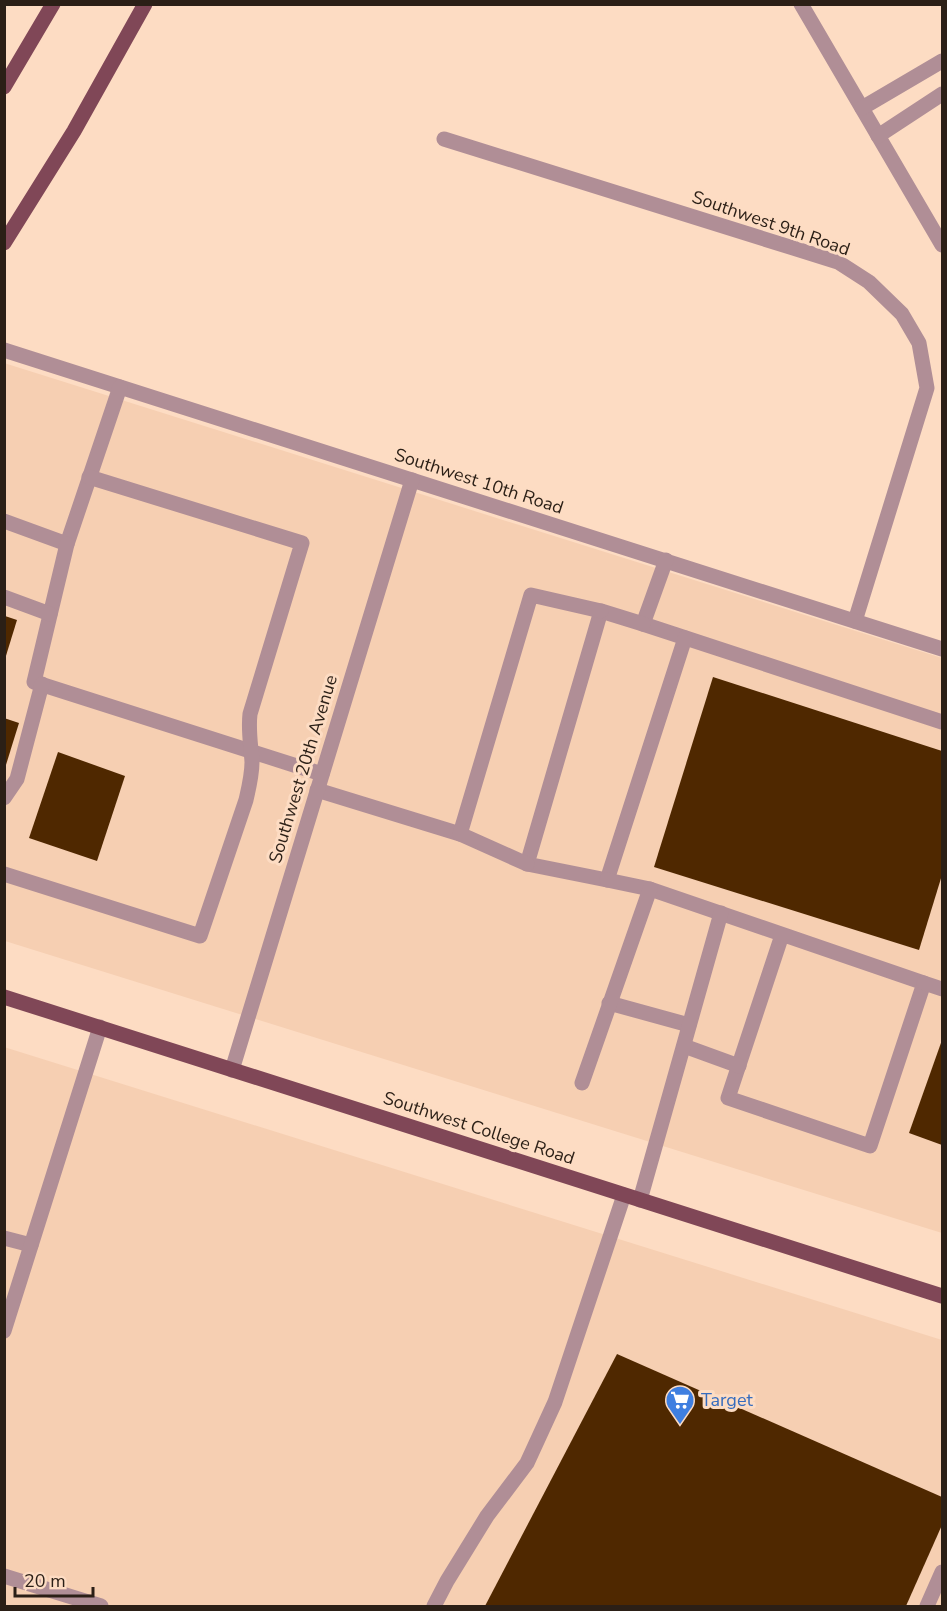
<svg xmlns="http://www.w3.org/2000/svg" width="947" height="1611" font-family="'Nunito Sans',sans-serif">
  <style>
    .built { fill: #f6cfb2 }
    .building { fill: #4f2800 }
    .lines { fill: none; stroke-linecap: round; stroke-linejoin: round }
    .minor { stroke: #b08e96; stroke-width: 15 }
    .major { stroke: #804757; stroke-width: 15 }
    .labels { text-anchor: middle; dominant-baseline: central; stroke-width: 6; stroke-linejoin: round; paint-order: stroke }
    .street-label { font-size: 18px; fill: #2b1f16; stroke: #fddcc3 }
    .shop-label { font-size: 18px; fill: #366cbe; stroke: #fddcc3; text-anchor: start }
  </style>
  <rect width="100%" height="100%" fill="#fddcc3"/>
  <g class="built">
    <polygon points="4,363 942,658 942,1233 5,941"/>
    <polygon points="4,1047 942,1340 942,1606 5,1606"/>
  </g>
  <g class="building">
    <polygon points="5,616 17,620 5,659"/>
    <polygon points="713,677 942,751 942,875 919,950 654,867"/>
    <polygon points="4,718 19,723 5,768 4,768"/>
    <polygon points="58,752 125,776 97,861 29,838"/>
    <polygon points="942,1040 942,1145 909,1133"/>
    <polygon points="617,1354 942,1497 942,1525 906,1606 485,1606"/>
  </g>
  <g class="lines">
    <g class="minor">
      <polyline points="801,4 942,245"/>
      <polyline points="862,108 942,61"/>
      <polyline points="878,136 942,94"/>
      <polyline points="444,139 838,262 869,282 902,314 919,343 927,388 855,621"/>
      <polyline points="4,350 942,649"/>
      <polyline points="4,521 67,544 120,387"/>
      <polyline points="67,544 34,682 322,774"/>
      <polyline points="666,560 643,624 942,722"/>
      <polyline points="4,597 50,614"/>
      <polyline points="643,624 601,611 527,864 607,880 685,638"/>
      <polyline points="317,790 460,834"/>
      <polyline points="4,798 17,779 42,684"/>
      <polyline points="527,864 460,834 531,595 601,611"/>
      <path d="M4,874l196,62 46,-136c3,-13 6,-25 6,-38 -1,-17 -4,-31 -2,-48l52,-171 -213,-66"/>
      <polyline points="607,880 650,889 924,983 870,1146 728,1098 782,935"/>
      <polyline points="924,983 942,989"/>
      <polyline points="609,1003 689,1025"/>
      <polyline points="684,1046 739,1066"/>
      <polyline points="232,1070 412,480"/>
      <polyline points="582,1083 650,889"/>
      <polyline points="640,1200 721,913"/>
      <polyline points="4,1238 31,1245"/>
      <polyline points="4,1331 100,1027"/>
      <polyline points="4,1576 101,1606"/>
      <polyline points="434,1606 447,1581 487,1516 527,1463 555,1402 624,1195"/>
      <polyline points="927,1606 942,1572"/>
    </g>
    <g class="major">
      <polyline points="4,87 53,4"/>
      <polyline points="4,243 74,131 145,4"/>
      <polyline points="4,997 942,1296"/>
    </g>
  </g>
  <defs>
    <g id="supermarket-pin" transform="scale(1.5)"><path d="M0 17L-7.5 6A9.5 9.5 0 1 1 7.5 6Z" fill="#3f7fe0" stroke="#fddcc3"/><path d="M-6-5.5h2.5l.6 2H6L4.5 2H-2.5L-4.4-4H-6ZM-1.5 3.2a1.3 1.3 0 1 0 .1 0ZM3 3.2a1.3 1.3 0 1 0 .1 0Z" fill="#fff"/></g>
  </defs>
  <g fill-rule="evenodd">
    <use href="#supermarket-pin" x="680" y="1400"/>
  </g>
  <g class="labels">
    <g class="street-label">
      <text transform="translate(771 223) rotate(19)">Southwest 9th Road</text>
      <text transform="translate(479 481) rotate(18)">Southwest 10th Road</text>
      <text transform="translate(303 769) rotate(-73)">Southwest 20th Avenue</text>
      <text transform="translate(479 1128) rotate(18)">Southwest College Road</text>
    </g>
    <g class="shop-label">
      <text x="701" y="1400">Target</text>
    </g>
  </g>
  <rect width="947" height="1611" fill="none" stroke="#2b1f16" stroke-width="12"/>
  <path d="M15 1587v9h78v-9" fill="none" stroke="#2b1f16" stroke-width="3"/>
  <text x="24" y="1587" font-size="18" fill="#2b1f16" stroke="#fddcc3" stroke-width="4.5" paint-order="stroke">20 m</text>
</svg>
